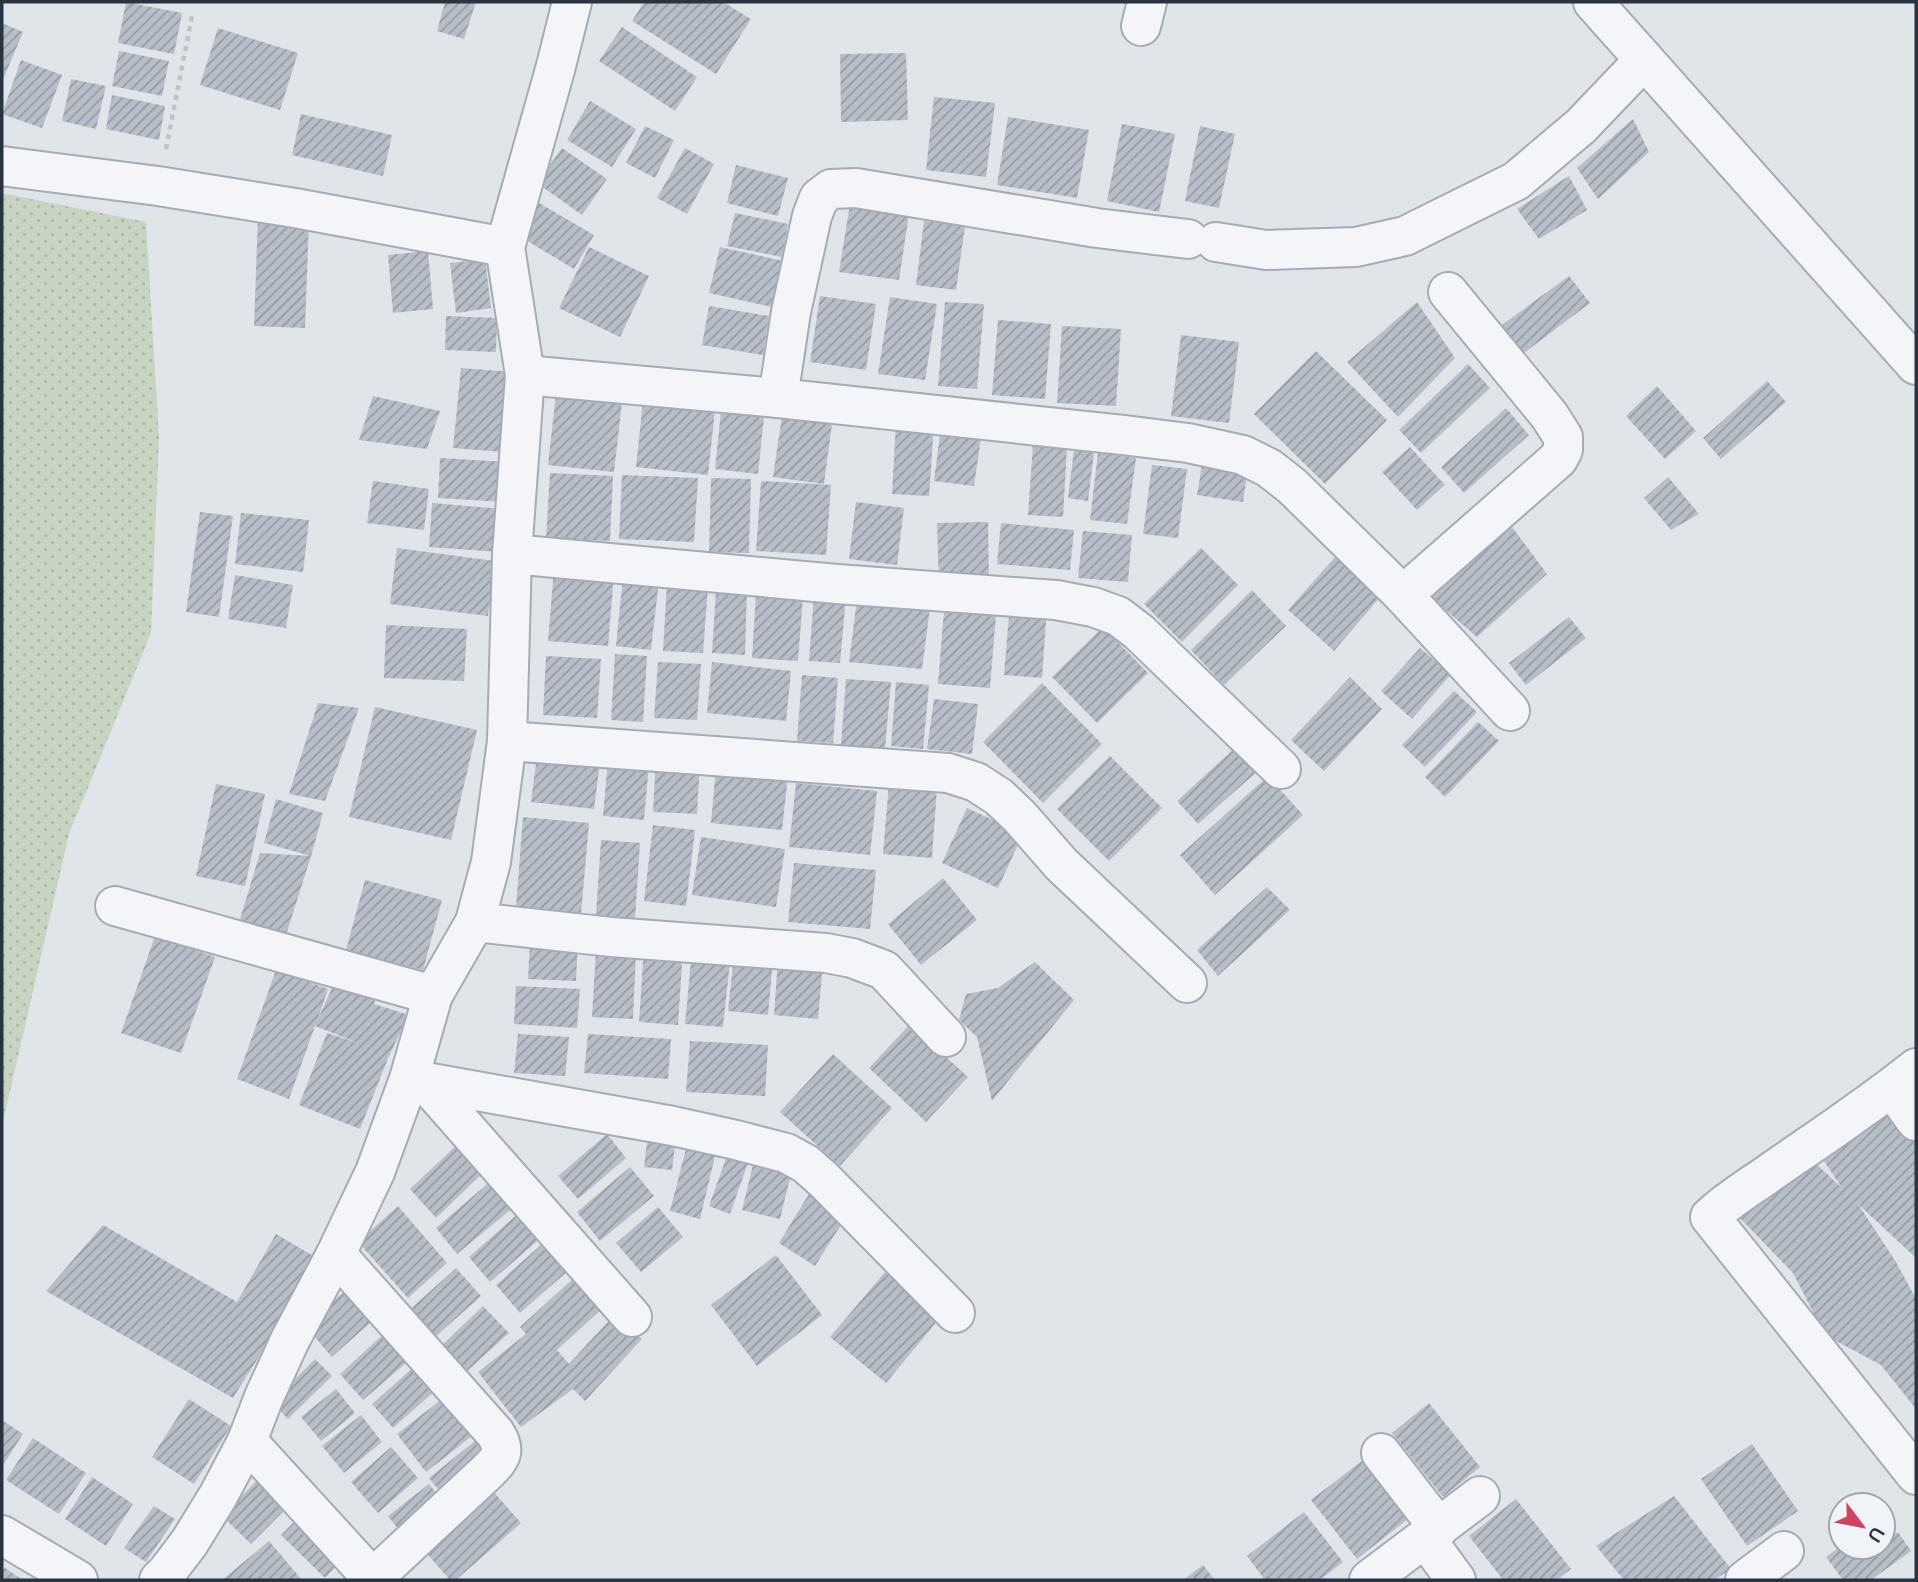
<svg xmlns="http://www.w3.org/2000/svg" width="1918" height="1582" font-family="Mulish,sans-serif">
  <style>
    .grass { fill: url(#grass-dots) }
    .building { fill: url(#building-hatch) }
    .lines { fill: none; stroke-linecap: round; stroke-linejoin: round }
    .minor-casing { stroke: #a5acb4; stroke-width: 42 }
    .path { stroke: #bec3c9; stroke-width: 4.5; stroke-dasharray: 5 5; stroke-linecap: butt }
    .minor { stroke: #f3f5f8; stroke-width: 38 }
  </style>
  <defs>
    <pattern id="grass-dots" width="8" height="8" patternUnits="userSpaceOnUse" patternTransform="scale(1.75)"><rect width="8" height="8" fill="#c7d4c1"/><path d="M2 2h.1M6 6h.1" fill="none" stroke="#abb7a7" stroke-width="1.8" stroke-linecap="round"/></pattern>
    <pattern id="building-hatch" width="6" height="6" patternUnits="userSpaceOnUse" patternTransform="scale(1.75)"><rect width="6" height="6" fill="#b7bec7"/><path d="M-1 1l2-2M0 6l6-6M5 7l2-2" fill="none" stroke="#959ba3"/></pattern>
  </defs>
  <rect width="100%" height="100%" fill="#e0e5ea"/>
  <polygon class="grass" points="2,193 146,222 159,437 151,633 69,834 2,1126"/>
  <g class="building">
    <polygon points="126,2 182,13 174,54 118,43"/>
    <polygon points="445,2 476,2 464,39 437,31"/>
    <polygon points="644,2 723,2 751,19 716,74 632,21"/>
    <polygon points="2,23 23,32 2,82"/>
    <polygon points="622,27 697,77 675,111 599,61"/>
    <polygon points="218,28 298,53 280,110 200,85"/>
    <polygon points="119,51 169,61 162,96 112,86"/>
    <polygon points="906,53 908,120 841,122 840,54"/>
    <polygon points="21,60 62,75 42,128 2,114"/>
    <polygon points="71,79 106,86 96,129 62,121"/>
    <polygon points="112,95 165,106 159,140 106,129"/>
    <polygon points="934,97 995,103 986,177 926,170"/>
    <polygon points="590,101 636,129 612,167 567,140"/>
    <polygon points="301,114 392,135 383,176 292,155"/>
    <polygon points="1008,117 1089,130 1077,198 997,185"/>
    <polygon points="1633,119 1649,152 1598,199 1577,168"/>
    <polygon points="1122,124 1175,134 1159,212 1107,201"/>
    <polygon points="645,126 674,140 655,178 626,163"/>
    <polygon points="1200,126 1235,134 1219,208 1185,201"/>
    <polygon points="562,148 607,179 582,215 537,183"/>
    <polygon points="685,148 714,164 687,214 657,198"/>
    <polygon points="736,165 788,178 778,216 727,203"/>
    <polygon points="1569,176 1587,210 1539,239 1517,209"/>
    <polygon points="851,198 910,207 899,280 839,272"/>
    <polygon points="534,200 594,235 574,269 514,233"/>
    <polygon points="735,213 788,224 782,257 727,246"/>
    <polygon points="258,218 309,220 305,328 254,326"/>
    <polygon points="924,221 965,226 956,290 916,285"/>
    <polygon points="589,247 649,276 620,337 559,308"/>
    <polygon points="720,247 783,261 772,307 709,293"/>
    <polygon points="428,251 433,309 393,313 388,255"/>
    <polygon points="485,259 491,308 456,313 450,263"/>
    <polygon points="1569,276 1590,303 1516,359 1495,330"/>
    <polygon points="820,296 876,304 866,370 810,362"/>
    <polygon points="890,297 937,304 925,380 878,374"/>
    <polygon points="945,302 984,304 977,389 938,386"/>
    <polygon points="1417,302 1455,358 1398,417 1347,362"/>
    <polygon points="709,306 769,316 763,355 702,345"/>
    <polygon points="446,316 497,318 496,352 445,350"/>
    <polygon points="998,320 1051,324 1045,399 992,395"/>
    <polygon points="1062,326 1121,329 1116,406 1057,403"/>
    <polygon points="1181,335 1239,342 1229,423 1171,416"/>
    <polygon points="1316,351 1387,420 1325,484 1254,414"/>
    <polygon points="1468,364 1490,388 1421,453 1399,430"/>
    <polygon points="461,368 512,372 504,452 453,448"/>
    <polygon points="1767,381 1786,402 1721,459 1703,438"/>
    <polygon points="557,386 623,393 614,472 548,465"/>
    <polygon points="1657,386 1696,431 1665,459 1626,416"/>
    <polygon points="644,392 716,400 708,475 636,467"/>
    <polygon points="373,396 440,411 427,449 359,440"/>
    <polygon points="722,402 765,407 758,474 715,469"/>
    <polygon points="1506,408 1529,435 1464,493 1441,467"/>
    <polygon points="783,409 833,416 824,484 773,477"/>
    <polygon points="896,423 934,425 929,496 892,494"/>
    <polygon points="941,427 982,431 974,486 934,481"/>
    <polygon points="1033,445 1067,447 1063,517 1028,515"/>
    <polygon points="1410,447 1445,485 1417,510 1382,472"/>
    <polygon points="1074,450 1094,453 1088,501 1068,498"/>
    <polygon points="1098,453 1136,458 1127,524 1090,520"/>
    <polygon points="440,458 508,462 505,502 438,498"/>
    <polygon points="1203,459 1248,467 1243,502 1197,495"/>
    <polygon points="1152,465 1187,469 1178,538 1143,534"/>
    <polygon points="550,473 613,476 610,541 546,538"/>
    <polygon points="622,475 698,478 694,542 619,539"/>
    <polygon points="1668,477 1699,514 1671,530 1644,498"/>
    <polygon points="711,478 751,479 749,553 709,552"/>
    <polygon points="373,481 429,489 424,530 367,523"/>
    <polygon points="761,481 831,485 826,555 756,551"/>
    <polygon points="856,502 904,508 897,565 849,559"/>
    <polygon points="432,503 502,509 499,552 429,547"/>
    <polygon points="200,512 233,516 219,617 186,612"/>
    <polygon points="241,513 309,520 303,572 235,564"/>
    <polygon points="988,522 989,583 939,584 937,523"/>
    <polygon points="1001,523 1074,530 1070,570 997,564"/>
    <polygon points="1512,527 1547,574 1477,637 1428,595"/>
    <polygon points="1083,531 1132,535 1128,582 1078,578"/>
    <polygon points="397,548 495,561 488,616 390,604"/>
    <polygon points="1201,548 1238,585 1182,642 1144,604"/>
    <polygon points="1336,556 1381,596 1334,651 1288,610"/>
    <polygon points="554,569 614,574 608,646 548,641"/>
    <polygon points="235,575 293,585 286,628 228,619"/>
    <polygon points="623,577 659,580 651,650 616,646"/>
    <polygon points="667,584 708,586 703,653 663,651"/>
    <polygon points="716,590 747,592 745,655 712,653"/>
    <polygon points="1252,590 1286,626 1224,685 1191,650"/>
    <polygon points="756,594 803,597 798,661 752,658"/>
    <polygon points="814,595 846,597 840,663 809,661"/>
    <polygon points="857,600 930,607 922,669 849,662"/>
    <polygon points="1010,604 1047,607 1042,678 1004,675"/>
    <polygon points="944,610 996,614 990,688 938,684"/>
    <polygon points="1569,617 1586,638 1526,685 1509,663"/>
    <polygon points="386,625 467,629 464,681 384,678"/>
    <polygon points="1103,627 1148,673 1097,723 1052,677"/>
    <polygon points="1420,648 1451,674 1412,719 1381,691"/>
    <polygon points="615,654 647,656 643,722 611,720"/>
    <polygon points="546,656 601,659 597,718 543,715"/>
    <polygon points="658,662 701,664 697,720 654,718"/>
    <polygon points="712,662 791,671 786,721 707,713"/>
    <polygon points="802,675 838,678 833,743 797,741"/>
    <polygon points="1350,677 1382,709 1324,771 1291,740"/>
    <polygon points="846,679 891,682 885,748 841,745"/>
    <polygon points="896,682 929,685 923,749 891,746"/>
    <polygon points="1042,683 1102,744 1043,803 983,742"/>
    <polygon points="1454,691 1477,712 1425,767 1402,745"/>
    <polygon points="934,699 978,704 972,754 927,749"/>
    <polygon points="318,703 359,708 325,801 289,794"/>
    <polygon points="375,707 477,730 451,840 349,817"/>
    <polygon points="1478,722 1499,741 1445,797 1425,777"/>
    <polygon points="1238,745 1260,769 1198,824 1177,801"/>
    <polygon points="538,748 601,755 594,809 531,802"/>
    <polygon points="1110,756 1162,808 1109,861 1057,809"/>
    <polygon points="656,757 700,760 697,814 653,812"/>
    <polygon points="608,761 649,764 644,820 603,816"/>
    <polygon points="716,769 788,776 782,830 711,823"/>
    <polygon points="1268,776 1303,815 1215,895 1180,855"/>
    <polygon points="796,783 877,791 870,855 789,847"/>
    <polygon points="889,783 937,787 932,858 883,854"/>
    <polygon points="216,784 265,794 245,886 196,876"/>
    <polygon points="276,799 323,813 311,856 286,935 237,929 260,853 311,856 264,843"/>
    <polygon points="967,808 1023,834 998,888 942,863"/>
    <polygon points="523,817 589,823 580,925 515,920"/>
    <polygon points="653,825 695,830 686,906 644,901"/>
    <polygon points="701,837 785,849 776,907 692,895"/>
    <polygon points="601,840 640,843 635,918 596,915"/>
    <polygon points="794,863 876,870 870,929 788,922"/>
    <polygon points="943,878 977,920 921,965 888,924"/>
    <polygon points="365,880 442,900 423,970 346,950"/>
    <polygon points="1267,887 1290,910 1218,976 1197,950"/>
    <polygon points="155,936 215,957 181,1053 121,1033"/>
    <polygon points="530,940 578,941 576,981 528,979"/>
    <polygon points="644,947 683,949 678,1025 639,1022"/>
    <polygon points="596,950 636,952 633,1019 592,1017"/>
    <polygon points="692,950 731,953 723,1027 685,1024"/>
    <polygon points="734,955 773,959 768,1015 728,1011"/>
    <polygon points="778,960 823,963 818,1019 774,1015"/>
    <polygon points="1035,962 1074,1000 992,1101 977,1037 959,1020 966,994 998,988"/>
    <polygon points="276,970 328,989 317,1021 337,977 379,989 374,1004 409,1015 389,1056 360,1129 299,1105 327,1033 358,1043 315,1026 289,1099 237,1079"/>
    <polygon points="516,986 580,989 577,1028 514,1024"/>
    <polygon points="910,1024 968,1077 926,1122 869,1068"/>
    <polygon points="518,1034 569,1037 565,1076 514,1073"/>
    <polygon points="588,1034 671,1039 668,1079 584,1073"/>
    <polygon points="690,1041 768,1045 765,1096 686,1092"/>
    <polygon points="833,1054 892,1108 840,1166 780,1112"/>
    <polygon points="1889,1099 1916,1138 1916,1258 1858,1204 1896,1262 1916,1299 1916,1409 1881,1365 1825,1335 1793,1273 1736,1214 1812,1160 1842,1188 1818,1152"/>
    <polygon points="649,1127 677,1130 672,1170 644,1167"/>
    <polygon points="607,1134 626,1158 578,1199 558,1176"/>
    <polygon points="458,1144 484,1172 436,1218 410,1189"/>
    <polygon points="687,1145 716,1152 700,1219 670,1211"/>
    <polygon points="728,1153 749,1160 730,1214 709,1206"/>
    <polygon points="753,1165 791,1174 780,1219 742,1210"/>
    <polygon points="630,1167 654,1196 600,1241 577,1212"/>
    <polygon points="492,1180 514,1207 457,1254 436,1228"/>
    <polygon points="812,1189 849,1212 815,1266 779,1243"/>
    <polygon points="398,1206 447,1263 408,1298 358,1242"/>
    <polygon points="658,1207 683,1237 641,1272 616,1243"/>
    <polygon points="521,1211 543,1236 490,1282 469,1257"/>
    <polygon points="103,1225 237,1302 276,1234 317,1258 278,1326 233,1398 46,1291"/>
    <polygon points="543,1243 568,1271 520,1313 496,1285"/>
    <polygon points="776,1255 822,1315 757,1366 711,1305"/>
    <polygon points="456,1268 481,1296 433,1339 407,1312"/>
    <polygon points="885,1272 939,1319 886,1383 830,1337"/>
    <polygon points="577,1275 605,1306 557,1350 569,1364 615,1314 642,1339 585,1401 573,1389 521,1427 478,1372 526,1334 520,1327"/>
    <polygon points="356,1281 382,1312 332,1357 305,1326"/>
    <polygon points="483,1306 509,1333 466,1372 441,1346"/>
    <polygon points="388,1330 413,1357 363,1400 340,1374"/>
    <polygon points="315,1359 332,1376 288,1419 272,1402"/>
    <polygon points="416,1365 437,1389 393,1428 372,1404"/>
    <polygon points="336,1389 355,1413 321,1441 301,1417"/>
    <polygon points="446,1396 476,1433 426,1472 397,1434"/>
    <polygon points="189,1399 231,1426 194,1484 152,1457"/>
    <polygon points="1429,1403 1480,1467 1443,1497 1392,1433"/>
    <polygon points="361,1415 382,1442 344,1473 322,1446"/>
    <polygon points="2,1420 23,1434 2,1467"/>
    <polygon points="486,1432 499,1448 443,1495 429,1478"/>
    <polygon points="33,1438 86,1473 59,1514 6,1480"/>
    <polygon points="1752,1444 1798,1511 1747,1546 1701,1479"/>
    <polygon points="391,1447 418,1478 378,1513 351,1482"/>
    <polygon points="1363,1460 1408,1519 1357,1559 1311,1500"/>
    <polygon points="267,1470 297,1498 251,1544 222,1516"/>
    <polygon points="92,1477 133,1504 106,1546 65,1519"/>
    <polygon points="429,1484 440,1498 399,1530 388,1516"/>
    <polygon points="491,1489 521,1523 456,1580 450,1580 422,1548"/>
    <polygon points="1674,1496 1731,1569 1714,1580 1624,1580 1596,1546"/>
    <polygon points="1516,1499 1571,1569 1557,1580 1503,1580 1469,1536"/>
    <polygon points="154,1506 175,1519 146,1562 124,1548"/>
    <polygon points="1304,1512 1343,1562 1320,1580 1265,1580 1247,1556"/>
    <polygon points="301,1515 344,1558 325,1578 281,1535"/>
    <polygon points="1883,1524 1892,1537 1898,1532 1911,1551 1871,1580 1843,1580 1826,1557 1841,1546 1883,1547"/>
    <polygon points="269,1541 302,1580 222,1580"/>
    <polygon points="1203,1565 1215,1580 1183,1580"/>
    <polygon points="2,1566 23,1580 2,1580"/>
  </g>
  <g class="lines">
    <g class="minor-casing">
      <g id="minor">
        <polyline points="1593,2 1916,365"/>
        <polyline points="1141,26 1147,2"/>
        <polyline points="2,166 158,186 295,208 505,247"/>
        <polyline points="1216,242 1266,250 1356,247 1405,236 1516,181 1581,126 1644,60"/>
        <polyline points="525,375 778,398 1123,435 1188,443 1243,455 1269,468 1292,486 1403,595 1510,711"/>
        <polyline points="778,398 791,312 812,216 819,198 831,189 856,188 1097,228 1188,239"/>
        <polyline points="512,554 837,584 1056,600 1093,607 1118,616 1139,632 1281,769"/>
        <polyline points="1403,595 1558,459 1563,450 1563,437 1549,415 1448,292"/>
        <polyline points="507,741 948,773 976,782 999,797 1020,817 1061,864 1187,983"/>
        <polyline points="115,906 433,995"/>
        <polyline points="475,922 611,937 826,953 852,958 884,970 946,1037"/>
        <path d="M1916,1068c-46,37 -96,70 -145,104 -21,15 -42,27 -61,45l206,258"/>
        <polyline points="409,1079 673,1126 736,1140 786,1153 806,1164 824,1180 955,1313"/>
        <polyline points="426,1083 632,1317"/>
        <polyline points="1892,1088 1916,1121"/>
        <path d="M336,1254l159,179c12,18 6,25 -8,39l-116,108"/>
        <polyline points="247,1441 374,1580"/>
        <polyline points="1381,1453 1439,1528"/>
        <polyline points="2,1535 78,1580"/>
        <polyline points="1426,1539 1456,1580"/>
        <polyline points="159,1580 167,1572 189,1543 218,1496 247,1441 264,1397 290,1340 336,1254 375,1172 409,1079 433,995 475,922 481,899 491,862 507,741 512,554 525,375 505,247 556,66 572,2"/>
        <polyline points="1369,1580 1480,1496"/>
        <polyline points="1745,1580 1784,1551"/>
      </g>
    </g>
    <polyline class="path" points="166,149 192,16"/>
    <use href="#minor" class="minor"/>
  </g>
  <rect width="1918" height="1582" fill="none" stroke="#283442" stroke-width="7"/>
  <g transform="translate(1862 1526) rotate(122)"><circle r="33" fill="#f0f4f7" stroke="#a0a7af" stroke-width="2"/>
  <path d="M0-5L12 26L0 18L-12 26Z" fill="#d44062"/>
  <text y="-10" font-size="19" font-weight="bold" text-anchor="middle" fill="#283442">U</text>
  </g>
</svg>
